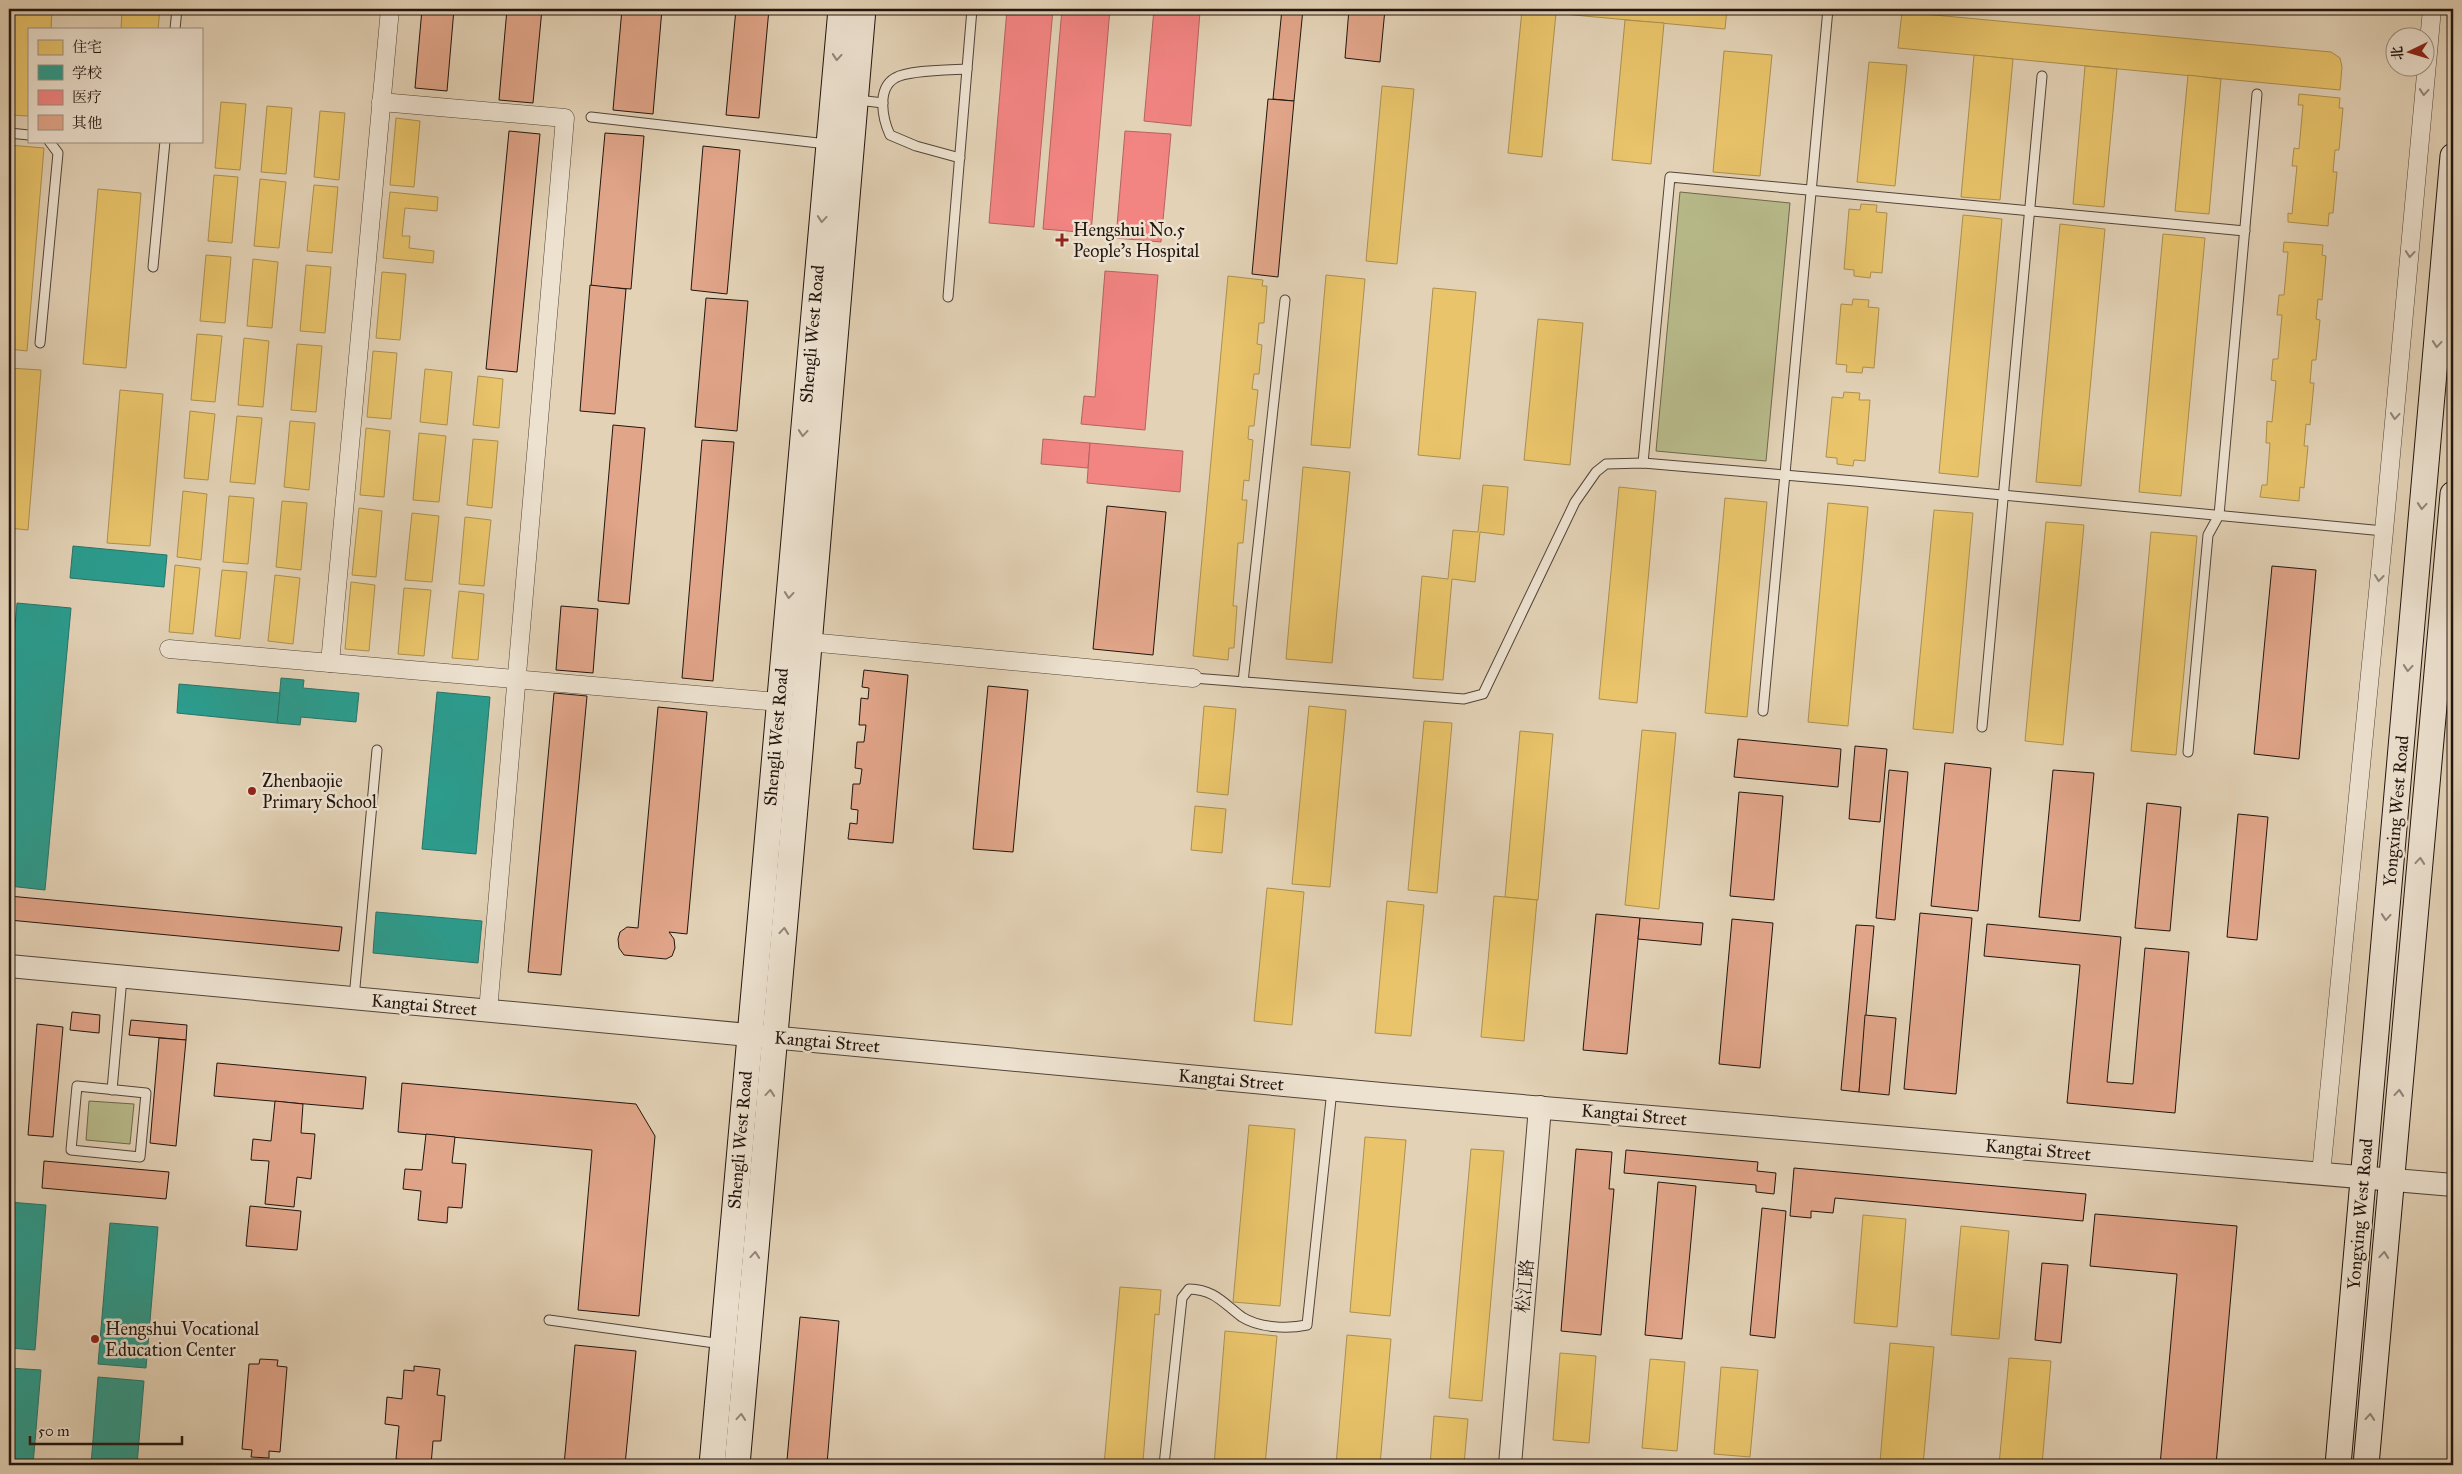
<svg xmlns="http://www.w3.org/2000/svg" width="2462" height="1474" font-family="'IM FELL Great Primer','Noto Serif SC',serif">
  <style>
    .green { fill: #b8bb8b; stroke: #6d684d }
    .homes { fill: #e9c46a; stroke: #ad904f }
    .schools { fill: #2a9d8f; stroke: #287469 }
    .health { fill: #f28482; stroke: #b46360 }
    .building { fill: #e1a589; stroke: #22150f }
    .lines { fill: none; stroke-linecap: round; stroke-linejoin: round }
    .service-casing { stroke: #524439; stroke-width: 11 }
    .minor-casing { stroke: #524439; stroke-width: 19 }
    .tertiary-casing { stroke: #524439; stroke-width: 24 }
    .secondary-casing { stroke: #22150f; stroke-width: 27 }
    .service { stroke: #ede2d0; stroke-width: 9 }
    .minor { stroke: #ede2d0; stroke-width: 18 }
    .tertiary { stroke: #ede2d0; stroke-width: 22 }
    .secondary { stroke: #ede2d0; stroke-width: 25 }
    .oneway { stroke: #928679 }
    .poi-dot { fill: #8f2418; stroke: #ede2d0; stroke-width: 2 }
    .labels { text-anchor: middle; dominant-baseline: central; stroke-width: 5; stroke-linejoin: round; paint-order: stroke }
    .poi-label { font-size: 18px; fill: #22150f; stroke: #ede2d0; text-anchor: start }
    .street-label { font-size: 18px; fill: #22150f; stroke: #ede2d0 }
  </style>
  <rect width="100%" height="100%" fill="#e3d2b6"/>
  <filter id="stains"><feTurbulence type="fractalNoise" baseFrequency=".004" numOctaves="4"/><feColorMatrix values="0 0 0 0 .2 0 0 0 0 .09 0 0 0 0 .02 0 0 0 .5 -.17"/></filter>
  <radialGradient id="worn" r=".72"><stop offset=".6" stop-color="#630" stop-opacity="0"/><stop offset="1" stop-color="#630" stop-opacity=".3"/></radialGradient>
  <g class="green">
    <polygon points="1680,192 1790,203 1766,461 1656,451"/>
    <polygon points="89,1101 134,1104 130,1144 86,1140"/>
  </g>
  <g class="homes">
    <polygon points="14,9 52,9 51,29 29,29 29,116 9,115 9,72"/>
    <polygon points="122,9 160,9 158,29 121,29"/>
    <polygon points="1509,9 1727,9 1725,29"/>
    <polygon points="1522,10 1556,13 1542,157 1508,153"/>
    <polygon points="1902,12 2331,52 2340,58 2342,67 2340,90 1898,48"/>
    <polygon points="1625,20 1664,23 1651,164 1612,160"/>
    <polygon points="1724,51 1772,55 1760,176 1713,172"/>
    <polygon points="1974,55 2013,59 2000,200 1961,197"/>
    <polygon points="1869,62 1907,65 1895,186 1857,182"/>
    <polygon points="2085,66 2117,69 2104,207 2073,204"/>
    <polygon points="2188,75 2221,79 2209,214 2175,211"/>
    <polygon points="1382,86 1414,89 1397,264 1366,261"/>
    <polygon points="2299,94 2340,98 2339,108 2343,108 2339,150 2335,150 2333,172 2337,172 2333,213 2329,213 2328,226 2288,222 2288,213 2292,214 2297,166 2292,166 2294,148 2299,149 2303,105 2298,105"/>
    <polygon points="221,102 246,104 240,170 215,168"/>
    <polygon points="267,106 292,108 286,174 261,172"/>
    <polygon points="320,111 345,113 339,180 314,177"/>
    <polygon points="396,118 420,121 414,187 390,185"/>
    <polygon points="9,145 44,148 27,351 9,349"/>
    <polygon points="214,175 238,177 232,243 208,241"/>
    <polygon points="260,179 286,182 279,248 254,246"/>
    <polygon points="314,185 338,187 332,253 307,251"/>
    <polygon points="98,189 141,193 126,368 83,364"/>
    <polygon points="390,192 438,197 437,211 405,208 402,236 410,236 409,248 434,251 433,263 383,258"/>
    <polygon points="1861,204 1877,205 1876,212 1887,213 1882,273 1871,272 1870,278 1854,276 1854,270 1844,269 1849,209 1860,210"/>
    <polygon points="1963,215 2002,219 1978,477 1939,473"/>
    <polygon points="2060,224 2105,229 2081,486 2036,482"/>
    <polygon points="2163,234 2205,238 2181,496 2139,492"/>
    <polygon points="2284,242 2323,245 2322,255 2326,256 2322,300 2318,299 2316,319 2320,320 2316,360 2312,360 2310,383 2314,383 2310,425 2306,424 2304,446 2308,446 2304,488 2300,487 2299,501 2260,497 2262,485 2267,485 2270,443 2266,443 2267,421 2272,422 2276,381 2271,380 2273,359 2278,359 2282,315 2277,315 2279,295 2284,295 2288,252 2283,252"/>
    <polygon points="206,255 231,257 225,323 200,321"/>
    <polygon points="253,259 278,262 272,328 247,326"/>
    <polygon points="306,265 331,267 325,333 300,331"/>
    <polygon points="382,272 406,274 400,340 376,338"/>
    <polygon points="1326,275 1365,279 1350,448 1311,445"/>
    <polygon points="1228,276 1263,280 1262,286 1267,286 1264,323 1259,323 1257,344 1262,345 1259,374 1254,374 1252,389 1258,390 1254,426 1249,426 1248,439 1253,440 1249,481 1244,480 1242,500 1247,500 1243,543 1238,543 1233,606 1237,606 1234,648 1229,648 1228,660 1193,656"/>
    <polygon points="1433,288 1476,292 1460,459 1418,455"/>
    <polygon points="1853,299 1869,300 1868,307 1879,308 1874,368 1863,367 1862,373 1846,372 1847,365 1836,364 1841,304 1852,305"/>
    <polygon points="1538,319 1583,323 1570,465 1524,460"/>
    <polygon points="197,334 222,336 215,402 191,400"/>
    <polygon points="244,338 269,341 263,407 238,405"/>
    <polygon points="297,344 322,346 316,412 291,410"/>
    <polygon points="373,351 397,353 391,419 367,417"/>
    <polygon points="9,368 41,370 28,530 9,528"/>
    <polygon points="425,369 452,372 447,425 420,422"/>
    <polygon points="478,376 503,379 499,428 473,425"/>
    <polygon points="120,390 163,394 150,546 107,543"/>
    <polygon points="1844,392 1860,393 1859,400 1870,400 1865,461 1854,460 1853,466 1837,464 1837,458 1826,457 1832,397 1843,398"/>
    <polygon points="190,411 215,414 208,480 184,478"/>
    <polygon points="237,416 262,418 255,484 230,482"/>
    <polygon points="290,421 315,423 309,490 284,487"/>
    <polygon points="366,428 390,431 384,497 360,495"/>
    <polygon points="419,433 446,436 439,502 413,500"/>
    <polygon points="473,439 498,441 492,508 467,505"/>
    <polygon points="1303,467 1350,472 1332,663 1286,659"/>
    <polygon points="1483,485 1508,487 1504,535 1480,532 1475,582 1452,579 1443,680 1413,678 1422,576 1448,579 1453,530 1478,532"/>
    <polygon points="1619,487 1656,491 1637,703 1599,699"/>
    <polygon points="183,491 207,494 201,560 177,557"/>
    <polygon points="229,496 254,498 248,564 223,562"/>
    <polygon points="1725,498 1767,502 1747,717 1705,713"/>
    <polygon points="282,501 307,503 301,570 276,567"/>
    <polygon points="1828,503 1868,507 1848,726 1808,722"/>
    <polygon points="359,508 382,511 376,577 352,575"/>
    <polygon points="1934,510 1973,513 1953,733 1913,729"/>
    <polygon points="412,513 439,516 432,582 405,580"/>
    <polygon points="465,517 491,520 484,586 459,584"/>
    <polygon points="2046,522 2084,525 2063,745 2025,741"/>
    <polygon points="2151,532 2197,536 2176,755 2131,751"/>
    <polygon points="175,565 200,568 193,634 169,632"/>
    <polygon points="222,570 247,572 240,639 215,636"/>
    <polygon points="275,575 300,578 293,644 268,641"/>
    <polygon points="351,582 375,585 369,651 345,649"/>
    <polygon points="404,588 431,590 424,656 398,654"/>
    <polygon points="459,591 484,594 478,660 452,658"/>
    <polygon points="1204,706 1236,709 1228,795 1197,792"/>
    <polygon points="1309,706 1346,710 1330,887 1292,884"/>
    <polygon points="1424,721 1452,723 1437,893 1408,890"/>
    <polygon points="1642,730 1676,733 1659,909 1625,905"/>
    <polygon points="1520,731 1553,734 1538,900 1505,897"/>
    <polygon points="1195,806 1226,809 1222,853 1191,850"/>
    <polygon points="1267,888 1304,892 1292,1025 1254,1021"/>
    <polygon points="1494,896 1537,900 1524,1041 1481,1037"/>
    <polygon points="1387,901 1424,905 1411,1036 1375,1033"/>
    <polygon points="1249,1125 1295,1129 1280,1306 1233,1302"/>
    <polygon points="1365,1137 1406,1140 1390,1316 1350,1312"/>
    <polygon points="1471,1149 1504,1151 1482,1401 1449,1398"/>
    <polygon points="1863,1215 1906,1219 1897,1327 1854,1323"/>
    <polygon points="1961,1226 2009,1231 1999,1339 1951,1335"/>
    <polygon points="1120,1287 1161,1290 1159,1315 1155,1314 1143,1461 1146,1461 1146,1465 1104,1465"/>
    <polygon points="1225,1331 1277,1336 1265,1465 1214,1465"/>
    <polygon points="1347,1335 1391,1339 1380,1465 1336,1465"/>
    <polygon points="1890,1343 1934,1347 1923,1465 1880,1462"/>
    <polygon points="1560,1353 1596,1356 1589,1443 1553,1440"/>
    <polygon points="2009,1358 2051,1361 2042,1465 1999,1465"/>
    <polygon points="1650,1359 1685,1362 1677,1451 1642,1448"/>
    <polygon points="1721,1367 1758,1370 1750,1457 1714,1454"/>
    <polygon points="1434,1416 1468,1419 1464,1465 1430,1465"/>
    <polygon points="1629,1462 1668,1465 1628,1465"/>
  </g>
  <g class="schools">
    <polygon points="73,546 167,555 164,587 70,578"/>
    <polygon points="17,603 71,608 45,890 9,886 9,697"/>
    <polygon points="281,678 304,680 303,688 359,693 356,722 301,717 300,725 277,723"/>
    <polygon points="179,684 280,693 277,723 177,713"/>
    <polygon points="437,692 490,697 476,854 422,849"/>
    <polygon points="376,912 482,921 478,963 373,953"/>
    <polygon points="9,1202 46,1205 35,1350 9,1348"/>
    <polygon points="110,1223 158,1227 146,1368 98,1364"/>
    <polygon points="9,1368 41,1370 33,1465 9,1465"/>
    <polygon points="98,1377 144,1381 137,1465 91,1465"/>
  </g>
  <g class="health">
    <polygon points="1007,9 1053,9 1034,227 989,223"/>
    <polygon points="1062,9 1110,9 1091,233 1043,229"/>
    <polygon points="1154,9 1200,12 1191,126 1144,121"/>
    <polygon points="1125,131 1171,134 1161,242 1116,238"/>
    <polygon points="1105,271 1158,275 1145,430 1081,424 1084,396 1095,397"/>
    <polygon points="1043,439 1090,443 1088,468 1041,464"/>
    <polygon points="1090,443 1183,451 1180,492 1087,483"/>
  </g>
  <g class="building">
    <polygon points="422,9 454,9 447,91 415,88"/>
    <polygon points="507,9 542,9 533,103 499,100"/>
    <polygon points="622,9 662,9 653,114 613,110"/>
    <polygon points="736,9 769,9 759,118 726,115"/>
    <polygon points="1282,9 1303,9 1294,101 1273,99"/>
    <polygon points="1349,9 1385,9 1380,62 1345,58"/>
    <polygon points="1268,99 1294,101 1278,277 1252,274"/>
    <polygon points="509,131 540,134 517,372 486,369"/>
    <polygon points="605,133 644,136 631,289 591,286"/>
    <polygon points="703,146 740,150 727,294 691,290"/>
    <polygon points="590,285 626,289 615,414 580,411"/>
    <polygon points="706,298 748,301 737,431 695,427"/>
    <polygon points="613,425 645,428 629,604 598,601"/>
    <polygon points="702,440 734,442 713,681 682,678"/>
    <polygon points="1107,506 1166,512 1153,655 1093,649"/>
    <polygon points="2272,566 2316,570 2299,759 2254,754"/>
    <polygon points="561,606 598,609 593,673 556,670"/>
    <polygon points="864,670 908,675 893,843 848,839 850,823 857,824 858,810 851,809 853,784 860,784 862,769 855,768 857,742 864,742 866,725 859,725 861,698 868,699 869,688 862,687"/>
    <polygon points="988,686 1028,690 1013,852 973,849"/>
    <polygon points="554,693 587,696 561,975 528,972"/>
    <polygon points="658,707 707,712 687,934 669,932 674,939 675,948 672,956 666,959 624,955 619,948 618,939 620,932 627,927 638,928"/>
    <polygon points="1738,739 1841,749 1838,787 1734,777"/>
    <polygon points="1855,746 1887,749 1880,822 1849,819"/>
    <polygon points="1945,763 1991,768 1978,911 1931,906"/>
    <polygon points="1889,770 1908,772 1895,920 1876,918"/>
    <polygon points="2053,770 2094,773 2080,921 2039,917"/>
    <polygon points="1739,792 1783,796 1774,900 1730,896"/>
    <polygon points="2147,803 2181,807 2170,931 2135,928"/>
    <polygon points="2238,814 2268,817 2257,940 2227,937"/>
    <polygon points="9,896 342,927 339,951 9,920"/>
    <polygon points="1920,913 1972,918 1956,1094 1904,1089"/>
    <polygon points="1596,914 1640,918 1627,1054 1583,1050"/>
    <polygon points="1640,918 1703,923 1701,945 1638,939"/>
    <polygon points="1732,919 1773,923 1760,1068 1719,1064"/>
    <polygon points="1987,924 2121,937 2107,1082 2133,1084 2145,948 2189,952 2175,1113 2067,1103 2080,965 1984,956"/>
    <polygon points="1856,925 1874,926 1859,1092 1841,1090"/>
    <polygon points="72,1012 100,1015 99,1033 70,1030"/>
    <polygon points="1865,1015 1896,1018 1889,1095 1859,1092"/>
    <polygon points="131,1020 187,1025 186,1040 129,1035"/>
    <polygon points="37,1024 63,1027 53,1137 28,1135"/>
    <polygon points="159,1038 186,1040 176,1146 150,1143"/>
    <polygon points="217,1063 366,1077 363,1109 214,1096"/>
    <polygon points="402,1083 636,1104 655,1136 639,1316 578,1310 592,1150 398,1132"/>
    <polygon points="275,1101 303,1104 301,1133 315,1134 311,1179 297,1177 294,1207 265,1204 269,1161 251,1160 253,1139 271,1141"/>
    <polygon points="426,1134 455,1137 452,1163 466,1164 462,1208 448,1207 447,1223 418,1220 421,1191 403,1189 405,1169 422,1170"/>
    <polygon points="1576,1149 1612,1152 1609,1189 1614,1189 1601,1335 1561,1331"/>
    <polygon points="1626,1150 1758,1162 1757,1171 1776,1173 1774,1194 1756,1192 1756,1185 1624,1173"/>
    <polygon points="44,1161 169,1172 166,1199 42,1188"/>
    <polygon points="1794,1168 2086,1194 2083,1221 1835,1198 1833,1213 1811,1211 1811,1218 1790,1216"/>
    <polygon points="1658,1182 1696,1186 1682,1339 1645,1335"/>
    <polygon points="250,1206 301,1211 297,1250 246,1246"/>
    <polygon points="1762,1208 1786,1211 1775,1338 1750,1335"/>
    <polygon points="2095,1214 2237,1226 2216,1465 2160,1465 2177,1274 2090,1266"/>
    <polygon points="2042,1263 2068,1265 2061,1343 2035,1340"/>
    <polygon points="800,1317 839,1321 827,1464 787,1460"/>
    <polygon points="575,1345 636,1351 625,1465 564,1465"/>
    <polygon points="260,1359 278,1360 277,1366 287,1367 280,1452 269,1451 269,1458 251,1457 252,1450 242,1449 249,1364 259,1364"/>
    <polygon points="414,1366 440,1369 437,1395 445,1396 441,1441 433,1441 431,1465 405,1465 406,1460 396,1459 399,1426 385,1424 387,1397 402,1399 404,1370 414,1371"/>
  </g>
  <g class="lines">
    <g class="service-casing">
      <g id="service">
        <polyline points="175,29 177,9"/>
        <polyline points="858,100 883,103"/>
        <polyline points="591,117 827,144"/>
        <polyline points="9,133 29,135"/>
        <path d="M960,158l-44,-12 -26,-11c-7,-15 -14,-46 5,-57 13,-8 55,-8 72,-9"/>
        <polyline points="153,267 165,141"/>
        <polyline points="948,297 972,9"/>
        <polyline points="40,343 58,153 49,141"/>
        <polyline points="1643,463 1670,177 2245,231"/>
        <polyline points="1193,678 1464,699 1483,694 1575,502 1596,472 1606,464 1643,463 1855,481 2384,531"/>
        <polyline points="1243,682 1285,300"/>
        <polyline points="1763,711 1828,9"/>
        <polyline points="1982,727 2042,76"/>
        <polyline points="2188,752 2208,535 2219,515 2257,94"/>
        <polyline points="354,998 377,750"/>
        <polygon points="77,1086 146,1093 140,1157 71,1150"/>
        <polyline points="112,1090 122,978"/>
        <polyline points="549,1320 722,1344"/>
        <path d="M1164,1465l18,-167 7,-9c26,1 33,13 53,28 17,11 46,12 65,8l25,-235"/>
      </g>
    </g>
    <g class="minor-casing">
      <g id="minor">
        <polyline points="381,102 565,118 488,1011"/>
        <polyline points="809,642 1193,678"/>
        <polyline points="169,649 779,702"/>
        <polyline points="330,663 390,9"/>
        <polyline points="2321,1174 2384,531 2432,9"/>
      </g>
    </g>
    <g class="tertiary-casing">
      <g id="tertiary">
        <polyline points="9,966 1392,1095 2453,1185"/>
        <polyline points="1510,1465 1540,1107"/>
      </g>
    </g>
    <g class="secondary-casing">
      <g id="secondary">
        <polyline points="712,1465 841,9"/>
        <polyline points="737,1465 800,751 863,9"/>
        <polyline points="2338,1465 2453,156"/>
        <polyline points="2366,1465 2453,494"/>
      </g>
    </g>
    <use href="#service" class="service"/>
    <use href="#minor" class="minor"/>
    <use href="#tertiary" class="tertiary"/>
    <use href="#secondary" class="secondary"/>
  </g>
  <defs><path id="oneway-chevron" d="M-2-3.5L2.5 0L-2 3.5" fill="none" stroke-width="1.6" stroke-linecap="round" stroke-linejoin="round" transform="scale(1.25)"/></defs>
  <g class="oneway">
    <use href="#oneway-chevron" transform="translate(837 57) rotate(95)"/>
    <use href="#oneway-chevron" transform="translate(2424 92) rotate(95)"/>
    <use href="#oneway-chevron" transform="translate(822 219) rotate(95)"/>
    <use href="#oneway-chevron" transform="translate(2410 254) rotate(95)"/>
    <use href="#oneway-chevron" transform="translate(2437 344) rotate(95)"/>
    <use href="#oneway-chevron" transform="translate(2395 416) rotate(95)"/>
    <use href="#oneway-chevron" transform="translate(803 433) rotate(95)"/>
    <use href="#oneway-chevron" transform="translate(2422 506) rotate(95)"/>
    <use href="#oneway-chevron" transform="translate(2379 578) rotate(96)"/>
    <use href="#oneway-chevron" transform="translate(789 595) rotate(95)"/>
    <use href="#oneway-chevron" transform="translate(2408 668) rotate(95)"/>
    <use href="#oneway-chevron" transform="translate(2420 861) rotate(-85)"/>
    <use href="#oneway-chevron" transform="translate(2386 917) rotate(95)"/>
    <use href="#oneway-chevron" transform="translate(784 931) rotate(-85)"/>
    <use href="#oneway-chevron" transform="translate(770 1093) rotate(-85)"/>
    <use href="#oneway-chevron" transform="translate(2399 1093) rotate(-85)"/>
    <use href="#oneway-chevron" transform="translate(755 1255) rotate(-85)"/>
    <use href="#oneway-chevron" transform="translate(2384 1255) rotate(-85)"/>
    <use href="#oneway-chevron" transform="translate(741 1417) rotate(-85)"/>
    <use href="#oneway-chevron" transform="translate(2370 1417) rotate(-85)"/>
  </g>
  <g class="poi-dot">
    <path d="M1059.5 232.5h5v5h5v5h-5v5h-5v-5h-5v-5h5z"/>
    <circle cx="252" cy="791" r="5"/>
    <circle cx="95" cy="1339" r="5"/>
  </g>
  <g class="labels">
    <g class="poi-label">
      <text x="1073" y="230">Hengshui No.5<tspan x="1073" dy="21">People's Hospital</tspan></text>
      <text x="262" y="781">Zhenbaojie<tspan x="262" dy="21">Primary School</tspan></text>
      <text x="105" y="1329">Hengshui Vocational<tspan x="105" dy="21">Education Center</tspan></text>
    </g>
    <g class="street-label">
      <text transform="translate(812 334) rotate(-85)">Shengli West Road</text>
      <text transform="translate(776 737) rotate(-85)">Shengli West Road</text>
      <text transform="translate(2396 811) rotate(-85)">Yongxing West Road</text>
      <text transform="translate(424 1005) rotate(5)">Kangtai Street</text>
      <text transform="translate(827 1042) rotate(5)">Kangtai Street</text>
      <text transform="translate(1231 1080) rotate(5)">Kangtai Street</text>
      <text transform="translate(1634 1115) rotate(5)">Kangtai Street</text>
      <text transform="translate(740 1140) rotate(-85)">Shengli West Road</text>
      <text transform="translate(2038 1150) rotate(5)">Kangtai Street</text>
      <text transform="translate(2360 1214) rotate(-85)">Yongxing West Road</text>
      <text transform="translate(1525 1286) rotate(-85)">松江路</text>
    </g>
  </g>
  <rect width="2462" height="1474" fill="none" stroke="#e3d2b6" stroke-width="30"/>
  <rect x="10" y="10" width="2442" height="1454" fill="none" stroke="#22150f" stroke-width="2.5"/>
  <rect x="15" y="15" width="2432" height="1444" fill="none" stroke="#22150f"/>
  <rect x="28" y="28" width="175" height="115" fill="#ede2d0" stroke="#9c9083"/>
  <rect x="38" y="40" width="25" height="15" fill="#e9c46a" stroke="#9c9083"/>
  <text x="72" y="52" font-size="15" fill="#22150f">住宅</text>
  <rect x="38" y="65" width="25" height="15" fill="#2a9d8f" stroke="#9c9083"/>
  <text x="72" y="78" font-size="15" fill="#22150f">学校</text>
  <rect x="38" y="90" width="25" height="15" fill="#f28482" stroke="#9c9083"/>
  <text x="72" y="102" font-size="15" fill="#22150f">医疗</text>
  <rect x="38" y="115" width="25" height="15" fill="#e1a589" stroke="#9c9083"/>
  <text x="72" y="128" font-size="15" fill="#22150f">其他</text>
  <g transform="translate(2410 52) rotate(265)"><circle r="24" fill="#ede2d0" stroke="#9c9083"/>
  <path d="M0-4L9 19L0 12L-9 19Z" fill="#8f2418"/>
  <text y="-8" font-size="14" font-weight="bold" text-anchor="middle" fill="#22150f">北</text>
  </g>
  <path d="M30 1436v8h152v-8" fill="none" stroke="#22150f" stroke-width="2.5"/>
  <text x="38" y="1436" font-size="15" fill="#22150f" stroke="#ede2d0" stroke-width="4" paint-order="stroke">50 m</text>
  <rect width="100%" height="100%" filter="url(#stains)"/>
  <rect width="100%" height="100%" fill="url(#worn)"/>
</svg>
